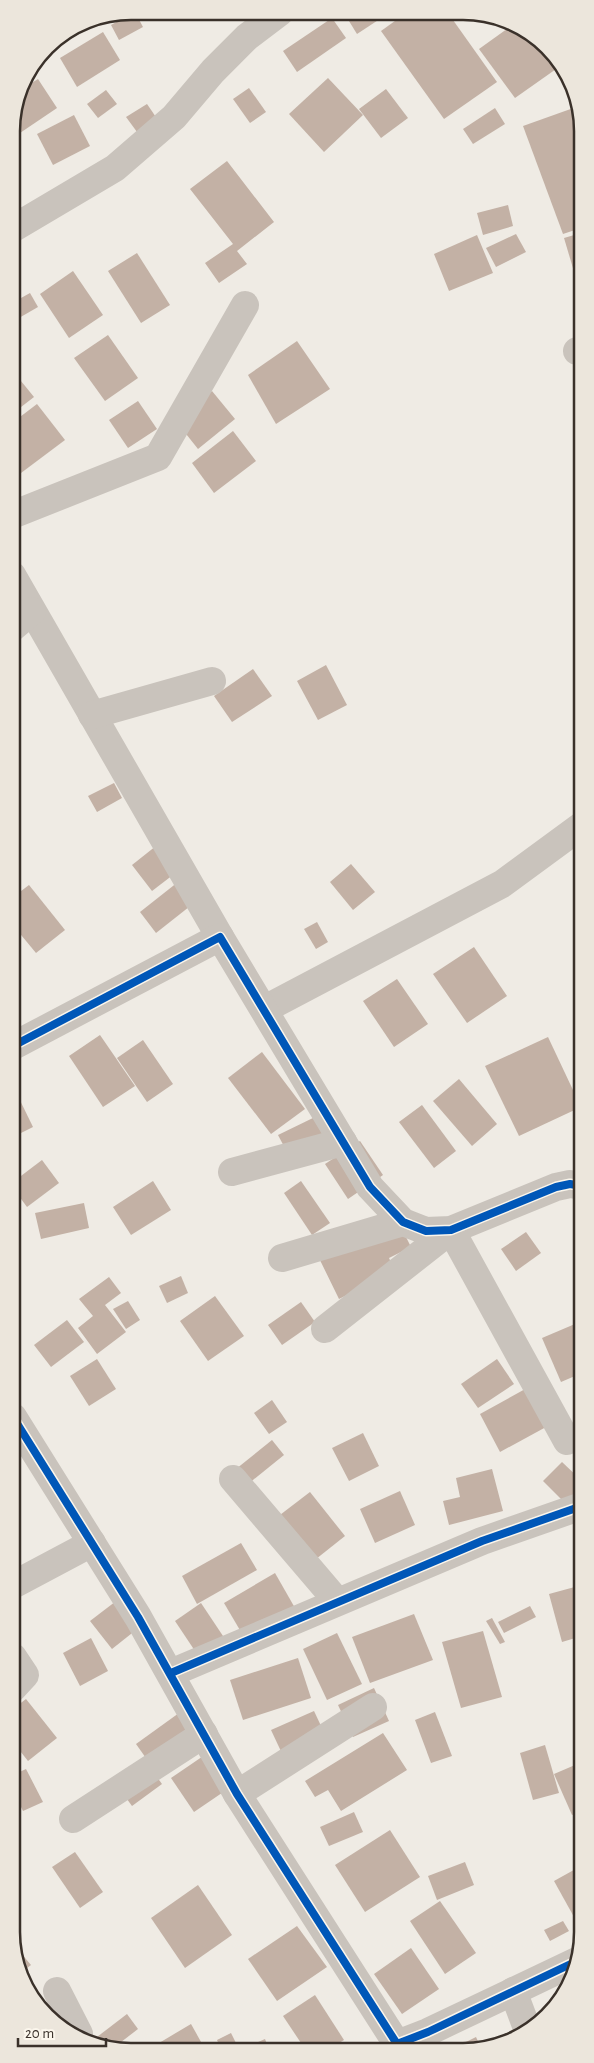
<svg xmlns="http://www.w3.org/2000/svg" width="594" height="2063" font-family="'Alegreya Sans',sans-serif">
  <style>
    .building { fill: #c3b1a5 }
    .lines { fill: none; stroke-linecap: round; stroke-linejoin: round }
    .street { stroke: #c9c3bc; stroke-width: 28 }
    .cycleway-casing { stroke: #fbf6ec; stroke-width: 11 }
    .cycleway { stroke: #0057b8; stroke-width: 8 }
    .rim { fill: none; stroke: #3a312a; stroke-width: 2.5 }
  </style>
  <rect width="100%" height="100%" fill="#efebe4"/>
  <g class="building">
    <polygon points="135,12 143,27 119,40 111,25"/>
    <polygon points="344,13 389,13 357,34"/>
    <polygon points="406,13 448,13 497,82 444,119 381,31"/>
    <polygon points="332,18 346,38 297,72 283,51"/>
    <polygon points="511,26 548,46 559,67 515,98 479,49"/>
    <polygon points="103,32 120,60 77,87 60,58"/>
    <polygon points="328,78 363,115 324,152 289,114"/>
    <polygon points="38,79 57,108 20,133 12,121 19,91"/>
    <polygon points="249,88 266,112 250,123 233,99"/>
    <polygon points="386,89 408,118 381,138 359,109"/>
    <polygon points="106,90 117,104 98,118 87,104"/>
    <polygon points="147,104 160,123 140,136 126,117"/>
    <polygon points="579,106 581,228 563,234 523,126"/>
    <polygon points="495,108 505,124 473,144 463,129"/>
    <polygon points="74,115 90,146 53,165 37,134"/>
    <polygon points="227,161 274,222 237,251 247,264 219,283 205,263 233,244 190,189"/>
    <polygon points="508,205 513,226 483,235 477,213"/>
    <polygon points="581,233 581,274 575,275 564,238"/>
    <polygon points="516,234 526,252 496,267 486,248"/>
    <polygon points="477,235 493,273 449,291 434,254"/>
    <polygon points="137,253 170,305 141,323 108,271"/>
    <polygon points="73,271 103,315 69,338 40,294"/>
    <polygon points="30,293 38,307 12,322 12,303"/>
    <polygon points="108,335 138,378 105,401 74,358"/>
    <polygon points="297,341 330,389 276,424 248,375"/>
    <polygon points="12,370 34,397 12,414"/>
    <polygon points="212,391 235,419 198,449 175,420"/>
    <polygon points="138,401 157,429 128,448 109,420"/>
    <polygon points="37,404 65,440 21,473 12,461 12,423"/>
    <polygon points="233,431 256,461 214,493 192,463"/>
    <polygon points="326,665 347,705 318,720 297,681"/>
    <polygon points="253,669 272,696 232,722 214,696"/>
    <polygon points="114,783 122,798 97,812 88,796"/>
    <polygon points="161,842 182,868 152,891 132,865"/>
    <polygon points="351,864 375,892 353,910 330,882"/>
    <polygon points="178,882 194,903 156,933 140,912"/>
    <polygon points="29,885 65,930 36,953 12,924 12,898"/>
    <polygon points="317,922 328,942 316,949 304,929"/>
    <polygon points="474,947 507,996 467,1023 433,974"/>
    <polygon points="397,979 428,1024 394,1047 363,1001"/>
    <polygon points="100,1035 135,1086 103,1107 69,1056"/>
    <polygon points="548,1037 581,1107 519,1136 485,1066"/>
    <polygon points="143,1040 173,1084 147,1102 117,1058"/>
    <polygon points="262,1052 305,1109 271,1134 228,1078"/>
    <polygon points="459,1079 497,1124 472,1146 433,1101"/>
    <polygon points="13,1086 33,1127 13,1137"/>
    <polygon points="422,1105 456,1151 434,1168 399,1122"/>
    <polygon points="315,1117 323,1134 287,1152 278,1135"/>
    <polygon points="360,1141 383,1175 348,1199 325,1164"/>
    <polygon points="42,1160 59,1183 27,1207 13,1188 13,1182"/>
    <polygon points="153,1181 171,1210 131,1235 113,1207"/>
    <polygon points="301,1181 330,1223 312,1235 284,1193"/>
    <polygon points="84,1203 89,1228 41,1239 35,1213"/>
    <polygon points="395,1215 411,1247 389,1258 395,1271 339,1299 317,1254"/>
    <polygon points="526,1232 541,1253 516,1271 501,1249"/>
    <polygon points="181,1276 188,1293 167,1303 159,1286"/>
    <polygon points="109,1277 121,1293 105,1305 126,1332 97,1354 78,1328 93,1316 79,1299"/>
    <polygon points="215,1296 244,1336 208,1361 180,1321"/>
    <polygon points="128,1301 140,1320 126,1329 113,1309"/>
    <polygon points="301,1302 315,1322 282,1345 268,1325"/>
    <polygon points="67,1320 84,1342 51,1367 34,1345"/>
    <polygon points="582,1321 582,1373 561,1382 542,1338"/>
    <polygon points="97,1359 116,1389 89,1406 70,1376"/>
    <polygon points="497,1359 514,1384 478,1408 461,1384"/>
    <polygon points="536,1383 557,1421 500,1452 480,1414"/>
    <polygon points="272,1400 287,1422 269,1434 254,1413"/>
    <polygon points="363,1433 379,1466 349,1481 332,1448"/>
    <polygon points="272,1440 284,1455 248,1484 236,1469"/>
    <polygon points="562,1462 582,1481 582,1500 572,1510 543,1481"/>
    <polygon points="492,1469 503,1511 449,1525 443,1501 460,1497 456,1478"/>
    <polygon points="400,1491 415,1525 375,1543 360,1509"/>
    <polygon points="310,1492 345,1536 311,1563 276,1518"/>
    <polygon points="241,1543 257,1570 197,1604 182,1576"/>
    <polygon points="275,1573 295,1608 244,1637 224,1603"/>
    <polygon points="582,1585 582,1636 562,1642 549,1594"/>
    <polygon points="124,1595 146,1622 112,1649 90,1621"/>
    <polygon points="201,1603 227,1642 201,1660 175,1621"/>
    <polygon points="530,1606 536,1617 504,1633 498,1622"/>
    <polygon points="414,1614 433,1660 370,1683 352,1637"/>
    <polygon points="492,1618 505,1642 500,1644 486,1621"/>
    <polygon points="483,1631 502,1697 461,1708 442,1642"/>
    <polygon points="337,1633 362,1684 327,1700 303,1649"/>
    <polygon points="91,1638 108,1671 80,1686 63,1653"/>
    <polygon points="298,1658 311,1698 243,1720 230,1680"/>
    <polygon points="374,1688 389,1721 353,1737 338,1705"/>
    <polygon points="26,1699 57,1738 28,1761 13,1742 13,1709"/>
    <polygon points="314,1711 329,1743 286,1762 271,1730"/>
    <polygon points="435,1712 452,1756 431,1763 415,1720"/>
    <polygon points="179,1713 196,1737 153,1768 136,1744"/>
    <polygon points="383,1733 407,1770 341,1811 328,1790 315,1797 305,1781"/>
    <polygon points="545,1745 559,1793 533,1800 520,1753"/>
    <polygon points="215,1748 238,1782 194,1812 171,1778"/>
    <polygon points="146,1762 162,1784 132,1806 116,1784"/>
    <polygon points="582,1762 582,1811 572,1815 554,1774"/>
    <polygon points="26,1769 43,1802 23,1811 13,1791 13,1775"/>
    <polygon points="354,1812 363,1832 329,1846 320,1827"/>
    <polygon points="390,1830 420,1877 365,1912 335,1865"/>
    <polygon points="75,1852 103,1892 80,1908 52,1867"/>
    <polygon points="465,1862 474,1885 437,1900 428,1876"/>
    <polygon points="581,1866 582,1924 579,1926 554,1881"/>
    <polygon points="198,1885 232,1935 185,1968 151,1918"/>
    <polygon points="440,1901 476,1953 445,1974 410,1921"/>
    <polygon points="563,1921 569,1931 550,1941 544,1930"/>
    <polygon points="297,1926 327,1967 277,2001 248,1959"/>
    <polygon points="411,1948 439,1989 402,2014 374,1974"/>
    <polygon points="20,1952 31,1965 22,1972 14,1957"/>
    <polygon points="315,1995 344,2040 329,2049 305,2049 283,2016"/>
    <polygon points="127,2014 138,2029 112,2049 106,2049 97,2037"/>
    <polygon points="191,2024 205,2049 162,2049 159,2043"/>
    <polygon points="231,2033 239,2049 221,2049 217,2040"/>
    <polygon points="476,2037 482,2050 452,2049"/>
    <polygon points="265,2039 269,2049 242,2049"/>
  </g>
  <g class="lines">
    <g class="street">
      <polyline points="12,229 115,168 174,117 213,71 247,37 280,12"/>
      <polyline points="577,351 581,352"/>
      <polyline points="12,515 158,457 245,305"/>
      <polyline points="12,575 220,937"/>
      <polyline points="12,628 32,611"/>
      <polyline points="92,715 212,681"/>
      <polyline points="265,1009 502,884 581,826"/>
      <polyline points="13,1046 220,937 370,1187 403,1222 426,1231 451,1230 556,1187 570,1184 582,1186"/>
      <polyline points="232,1172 343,1142"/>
      <polyline points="282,1258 403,1222"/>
      <polyline points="325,1329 451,1230 567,1441"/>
      <polyline points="13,1417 138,1617 237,1794 397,2044 428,2032 577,1961"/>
      <polyline points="233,1479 337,1601"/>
      <polyline points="13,1585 92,1543"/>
      <polyline points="13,1657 25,1675 13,1688"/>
      <polyline points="171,1673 482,1541 582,1506"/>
      <polyline points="237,1794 373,1707"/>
      <polyline points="73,1819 204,1734"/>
      <polyline points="57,1991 79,2034"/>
      <polyline points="513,1991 528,2031"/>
    </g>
    <g class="cycleway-casing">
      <g id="cycleway">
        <polyline points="13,1046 220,937 370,1187 403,1222 426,1231 451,1230 556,1187 570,1184 582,1186"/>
        <polyline points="13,1417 138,1617 237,1794 397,2044 428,2032 577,1961"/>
        <polyline points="171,1673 482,1541 582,1506"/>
      </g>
    </g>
    <use href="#cycleway" class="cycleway"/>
  </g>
  <path d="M0 0H594V2063H0ZM131 20H463A111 111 0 0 1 574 131V1932A111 111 0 0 1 463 2043H131A111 111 0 0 1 20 1932V131A111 111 0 0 1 131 20Z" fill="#ece6dc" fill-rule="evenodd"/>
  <path class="rim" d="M131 20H463A111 111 0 0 1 574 131V1932A111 111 0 0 1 463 2043H131A111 111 0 0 1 20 1932V131A111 111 0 0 1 131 20Z"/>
  <path d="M18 2038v8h88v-8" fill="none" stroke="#3a312a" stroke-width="2.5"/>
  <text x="25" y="2038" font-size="15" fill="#3a312a" stroke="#fbf6ec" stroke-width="4" paint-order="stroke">20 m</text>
</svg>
